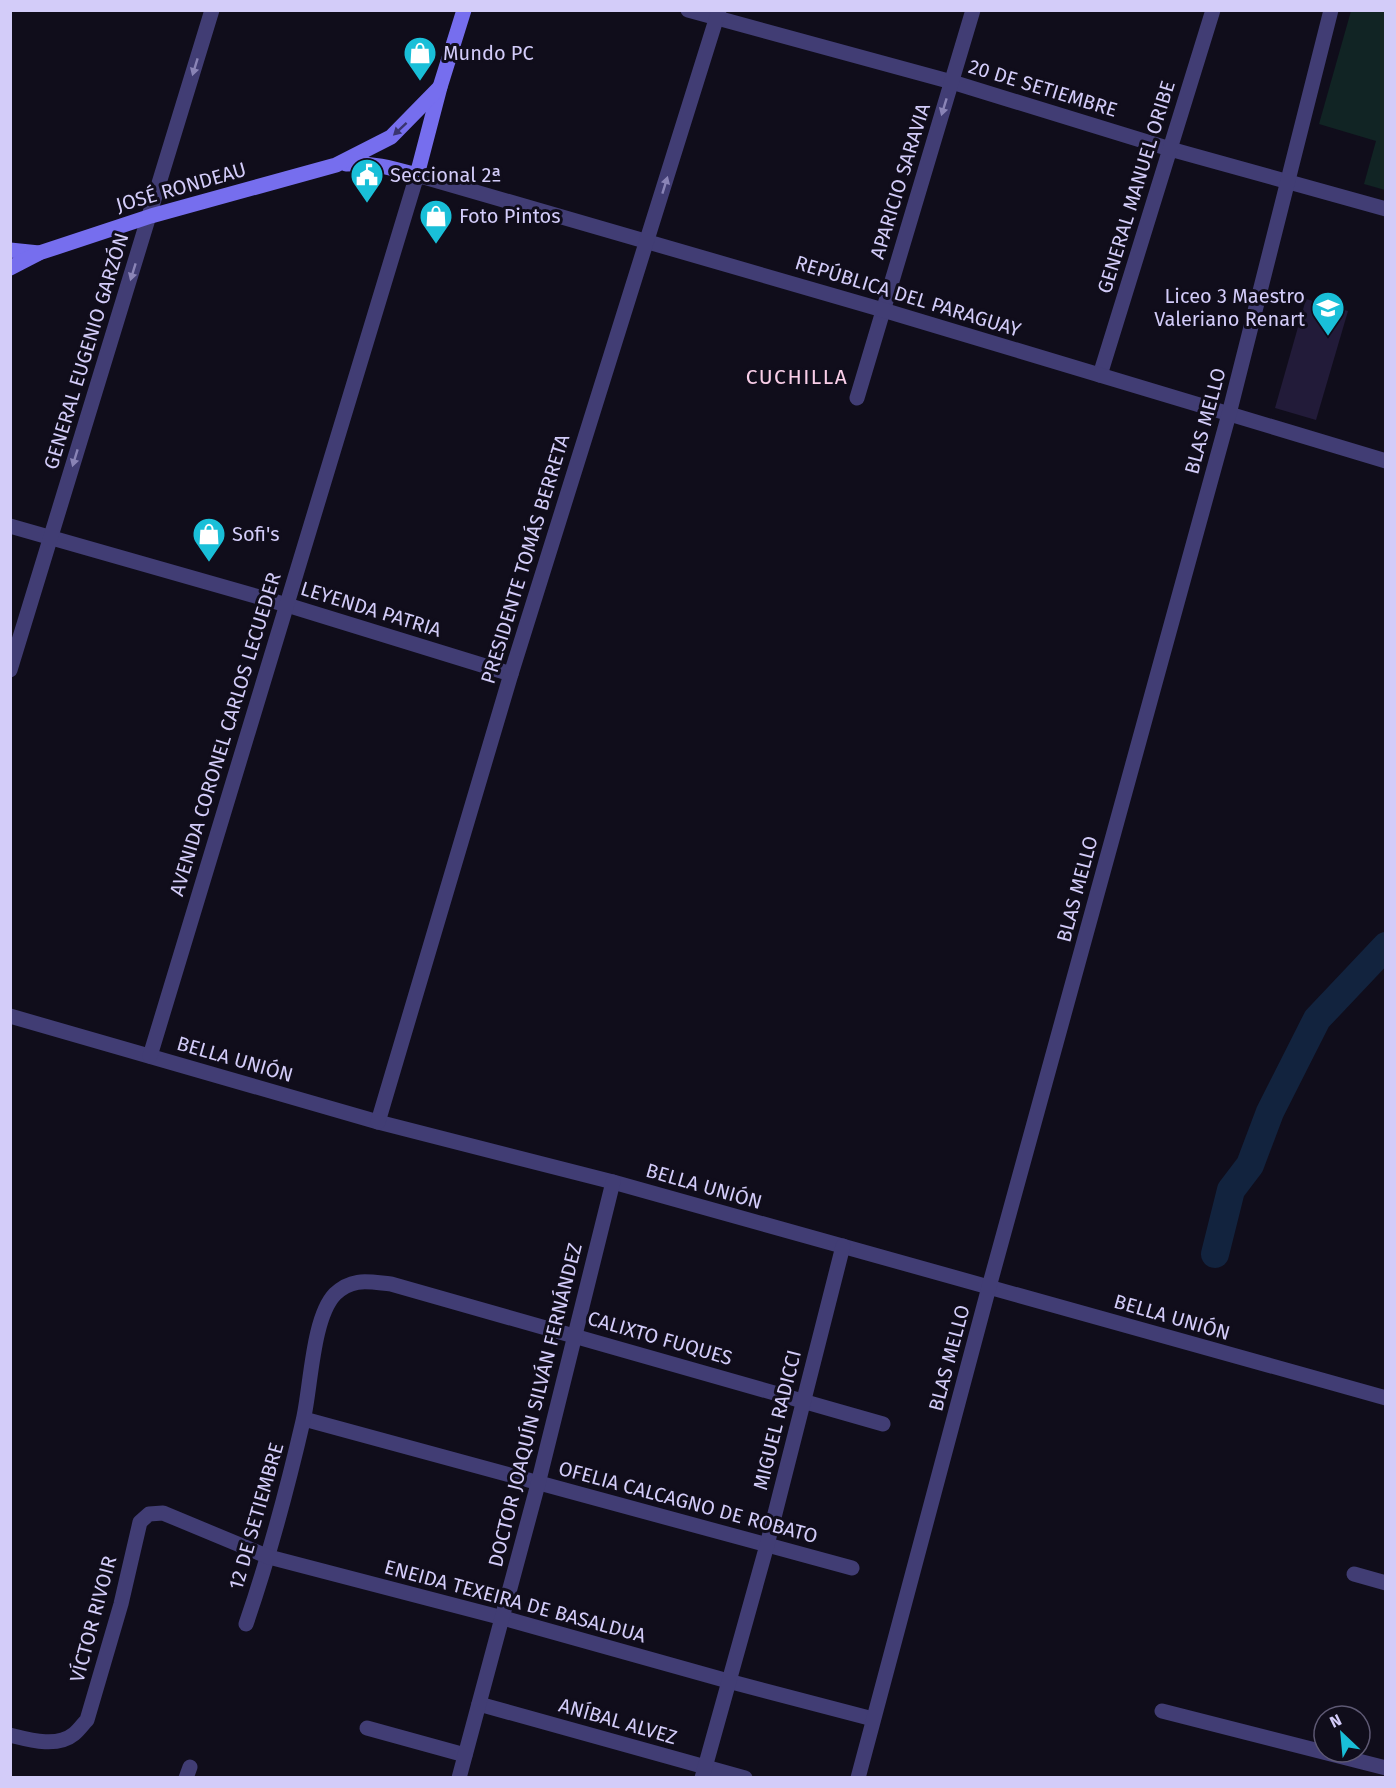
<svg xmlns="http://www.w3.org/2000/svg" width="1396" height="1788" font-family="'Fira Sans',sans-serif">
  <style>
    .green { fill: #112424 }
    .lines { fill: none; stroke-linecap: round; stroke-linejoin: round }
    .river { stroke: #12233e; stroke-width: 28 }
    .building { fill: #221b39 }
    .street { stroke: #413d74; stroke-width: 15 }
    .secondary { stroke: #766eee; stroke-width: 15 }
    .oneway { fill: #8a84b6 }
    .oneway2 { fill: #39346f }
    .labels { text-anchor: middle; dominant-baseline: central; stroke-width: 6; stroke-linejoin: round; paint-order: stroke }
    .poi-label { font-size: 20px; fill: #d3ccf9; stroke: #100d1b; text-anchor: start }
    .street-label { font-size: 20px; fill: #d3ccf9; stroke: #100d1b }
    .neighbourhood-label { font-size: 21px; letter-spacing: 1.5px; fill: #f9cee8; stroke: #100d1b }
  </style>
  <rect width="100%" height="100%" fill="#100d1b"/>
  <polygon class="green" points="1351,11 1385,11 1385,190 1364,184 1376,141 1319,124"/>
  <g class="lines">
    <polyline class="river" points="1215,1254 1231,1190 1250,1165 1270,1112 1317,1019 1386,946"/>
  </g>
  <polygon class="building" points="1306,299 1348,311 1316,420 1275,408"/>
  <g class="lines">
    <g class="street">
      <polyline points="688,10 952,82 1170,149 1386,209"/>
      <polyline points="1100,375 1213,10"/>
      <polyline points="857,398 973,10"/>
      <polyline points="10,526 287,605 511,674"/>
      <polyline points="10,670 212,10"/>
      <polyline points="10,1016 378,1122 613,1182 1386,1398"/>
      <polyline points="150,1056 417,175 883,310 1386,461"/>
      <polyline points="378,1122 511,674 719,10"/>
      <polyline points="304,1419 852,1568"/>
      <polyline points="1354,1574 1386,1583"/>
      <path d="M246,1624c23,-67 41,-134 57,-203 8,-33 9,-103 32,-127 18,-17 34,-12 56,-10l492,140"/>
      <polyline points="479,1704 745,1778"/>
      <polyline points="1162,1711 1386,1768"/>
      <polyline points="367,1728 465,1755"/>
      <path d="M10,1735c20,5 47,13 64,-1 5,-4 9,-10 13,-14l34,-116 19,-82 9,-8 14,-1 106,44 234,61 225,63 145,38"/>
      <polyline points="186,1778 190,1767"/>
      <polyline points="459,1778 538,1484 613,1182"/>
      <polyline points="702,1778 767,1545 843,1246"/>
      <polyline points="858,1778 989,1287 1229,414 1331,10"/>
    </g>
    <g class="secondary">
      <path d="M346,164c25,-2 46,4 71,11l23,-88 24,-77"/>
      <polyline points="10,250 39,253"/>
      <polyline points="10,268 39,253 151,216 336,165 391,137 440,87"/>
    </g>
  </g>
  <defs><path id="oneway-solid" d="M-6-.8H1V-3.2L6.5 0L1 3.2V.8H-6Z" transform="scale(1.5)"/></defs>
  <g class="oneway">
    <use href="#oneway-solid" transform="translate(195 67) rotate(107)"/>
    <use href="#oneway-solid" transform="translate(944 107) rotate(107)"/>
    <use href="#oneway-solid" transform="translate(665 185) rotate(-73)"/>
    <use href="#oneway-solid" transform="translate(133 272) rotate(107)"/>
    <use href="#oneway-solid" transform="translate(75 458) rotate(107)"/>
  </g>
  <use class="oneway2" href="#oneway-solid" transform="translate(400 129) rotate(137)"/>
  <defs>
    <g id="shop-pin" transform="scale(1.725)"><path d="M0 17L-7.5 6A9.5 9.5 0 1 1 7.5 6Z" fill="#19bfd8" stroke="#100d1b"/><path d="M-5-2.5h2.3a2.7 3.5 0 0 1 5.4 0H5L5.5 6h-11ZM-1.5-2.5h3a1.5 2.3 0 0 0-3 0Z" fill="#fff"/></g>
    <g id="civic-pin" transform="scale(1.725)"><path d="M0 17L-7.5 6A9.5 9.5 0 1 1 7.5 6Z" fill="#19bfd8" stroke="#100d1b"/><path d="M-.6-6.5H3V-4.5H.6V-3L4-1V1h2V6H-6V1h2V-1L-.6-3ZM-1.2 2.5V6h2.4V2.5Z" fill="#fff"/></g>
    <g id="school-pin" transform="scale(1.725)"><path d="M0 17L-7.5 6A9.5 9.5 0 1 1 7.5 6Z" fill="#19bfd8" stroke="#100d1b"/><path d="M0-5L7-2L0 1L-7-2ZM-4 1L0 2.5L4 1V4Q0 6-4 4Z" fill="#fff"/></g>
  </defs>
  <g fill-rule="evenodd">
    <use href="#shop-pin" x="420" y="53"/>
    <use href="#civic-pin" x="367" y="175"/>
    <use href="#shop-pin" x="436" y="216"/>
    <use href="#school-pin" x="1328" y="308"/>
    <use href="#shop-pin" x="209" y="534"/>
  </g>
  <g class="labels">
    <g class="poi-label">
      <text x="443" y="53">Mundo PC</text>
      <text x="390" y="175">Seccional 2ª</text>
      <text x="459" y="216">Foto Pintos</text>
      <text x="1305" y="296" text-anchor="end">Liceo 3 Maestro<tspan x="1305" dy="23">Valeriano Renart</tspan></text>
      <text x="232" y="534">Sofi's</text>
    </g>
    <g class="street-label">
      <text transform="translate(1043 88) rotate(17)">20 DE SETIEMBRE</text>
      <text transform="translate(900 181) rotate(-73)">APARICIO SARAVIA</text>
      <text transform="translate(181 187) rotate(-16)">JOSÉ RONDEAU</text>
      <text transform="translate(1136 187) rotate(-73)">GENERAL MANUEL ORIBE</text>
      <text transform="translate(908 296) rotate(17)">REPÚBLICA DEL PARAGUAY</text>
      <text transform="translate(86 351) rotate(-73)">GENERAL EUGENIO GARZÓN</text>
      <text transform="translate(1205 421) rotate(-75)">BLAS MELLO</text>
      <text transform="translate(525 559) rotate(-73)">PRESIDENTE TOMÁS BERRETA</text>
      <text transform="translate(371 609) rotate(17)">LEYENDA PATRIA</text>
      <text transform="translate(225 734) rotate(-73)">AVENIDA CORONEL CARLOS LECUEDER</text>
      <text transform="translate(1077 889) rotate(-75)">BLAS MELLO</text>
      <text transform="translate(235 1059) rotate(16)">BELLA UNIÓN</text>
      <text transform="translate(704 1186) rotate(16)">BELLA UNIÓN</text>
      <text transform="translate(1172 1317) rotate(16)">BELLA UNIÓN</text>
      <text transform="translate(660 1338) rotate(16)">CALIXTO FUQUES</text>
      <text transform="translate(949 1358) rotate(-75)">BLAS MELLO</text>
      <text transform="translate(535 1405) rotate(-76)">DOCTOR JOAQUÍN SILVÁN FERNÁNDEZ</text>
      <text transform="translate(777 1420) rotate(-76)">MIGUEL RADICCI</text>
      <text transform="translate(688 1502) rotate(15)">OFELIA CALCAGNO DE ROBATO</text>
      <text transform="translate(256 1516) rotate(-74)">12 DE SETIEMBRE</text>
      <text transform="translate(515 1601) rotate(15)">ENEIDA TEXEIRA DE BASALDUA</text>
      <text transform="translate(93 1619) rotate(-75)">VÍCTOR RIVOIR</text>
      <text transform="translate(618 1721) rotate(16)">ANÍBAL ALVEZ</text>
    </g>
    <g class="neighbourhood-label">
      <text x="797" y="377">CUCHILLA</text>
    </g>
  </g>
  <rect width="1396" height="1788" fill="none" stroke="#d3ccf9" stroke-width="24"/>
  <g transform="translate(1342 1734) rotate(334)"><circle r="28" fill="#100d1b" stroke="#5e5974" stroke-width="1.5"/>
  <path d="M0-4.5L10 22L0 15L-10 22Z" fill="#19bfd8"/>
  <text y="-9" font-size="16" font-weight="bold" text-anchor="middle" fill="#d3ccf9">N</text>
  </g>
</svg>
